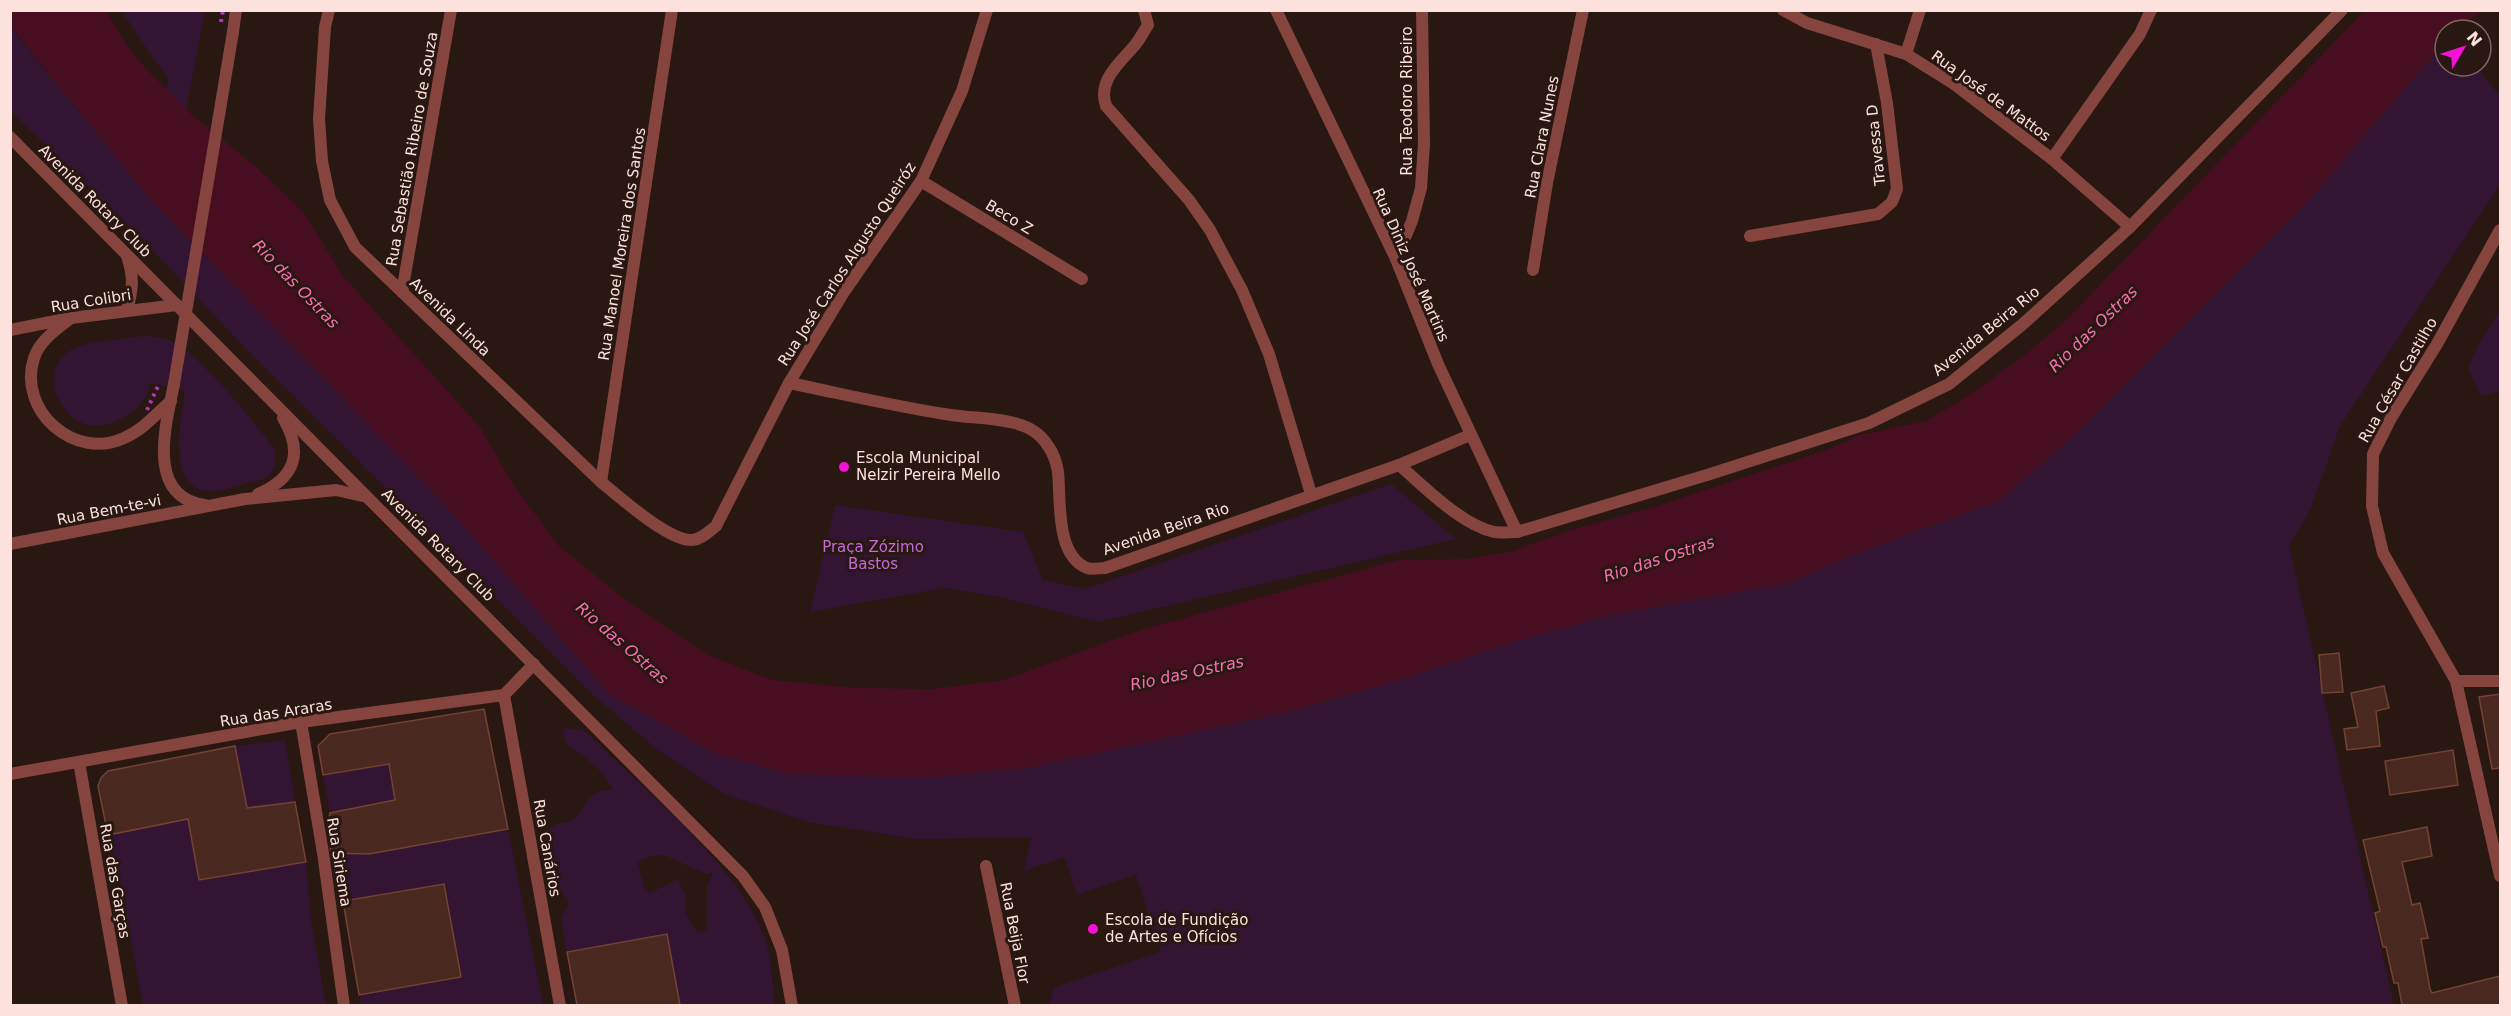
<svg xmlns="http://www.w3.org/2000/svg" width="2511" height="1016" font-family="'DejaVu Sans',sans-serif">
  <style>
    .green { fill: #331533; fill-rule: evenodd }
    .water { fill: #470e21 }
    .building { fill: #49291f; stroke: #744132; stroke-width: 1.5 }
    .lines { fill: none; stroke-linecap: round; stroke-linejoin: round }
    .street { stroke: #86443f; stroke-width: 12 }
    .path-bridge { stroke: #b337b6; stroke-width: 4; stroke-dasharray: 3 4.5; stroke-linecap: butt }
    .street-bridge { stroke: #86443f; stroke-width: 12 }
    .poi-dot { fill: #f412d6; stroke: #291712; stroke-width: 2 }
    .labels { text-anchor: middle; dominant-baseline: central; stroke-width: 6; stroke-linejoin: round; paint-order: stroke }
    .street-label { font-size: 15px; fill: #fde1dc; stroke: #291712 }
    .poi-label { font-size: 15px; fill: #fde1dc; stroke: #291712; text-anchor: start }
    .park-label { font-size: 15px; fill: #c36adb; stroke: #291712 }
    .water-label { font-size: 16px; font-style: italic; fill: #f86fb4; stroke: #291712 }
  </style>
  <rect width="100%" height="100%" fill="#291712"/>
  <g class="green">
    <polygon points="124,11 205,11 186,110 165,93 169,78 153,58 125,16"/>
    <polygon points="10,27 151,200 442,501 609,694 714,753 789,774 923,778 1027,768 1287,712 1409,677 1517,641 1610,615 1789,583 1870,548 1999,501 2078,431 2308,201 2441,46 2445,48 2445,66 2476,66 2500,96 2500,185 2340,426 2310,511 2289,546 2394,1005 1050,1005 1053,988 1161,952 1136,875 1077,895 1064,857 1024,871 1031,837 917,839 808,822 724,794 658,750 593,695 244,347 144,241 11,111"/>
    <polygon points="2500,310 2500,391 2481,396 2468,368 2480,342"/>
    <path d="M144,336c11,1 21,1 31,7 24,12 84,83 100,108 2,14 0,20 -12,28 -17,4 -38,13 -55,12 -42,-2 -27,-75 -23,-100l-35,-8c-3,16 -10,24 -23,32 -59,40 -96,-44 -56,-65 15,-9 54,-11 73,-14z"/>
    <polygon points="1391,484 1456,539 1097,622 1000,597 944,588 810,612 835,505 1023,532 1043,580 1085,589"/>
    <path d="M566,728l17,2 15,13c51,51 147,130 168,199 6,19 6,43 9,63h-95l-13,-70 -100,17 -6,-32 8,-18c-10,-16 -35,-56 -20,-73 7,-8 18,-4 25,-11 17,-14 11,-28 39,-28l-8,-14 -20,-19 -18,-12 -5,-13zM664,855l42,19 7,-2 -6,15v43l-10,2 -12,-19 1,-17 -8,-17 -28,14 -5,-4 -8,-27 14,-6z"/>
    <polygon points="285,740 295,802 247,808 235,746"/>
    <polygon points="389,764 395,800 330,813 323,775"/>
    <polygon points="435,793 444,841 508,829 543,1005 361,1005 359,995 461,977 445,884 343,901 323,853 369,854 426,844"/>
    <polygon points="188,819 200,880 306,862 311,922 326,1005 143,1005 122,892 108,835"/>
  </g>
  <polygon class="water" points="10,11 106,11 127,46 148,71 191,114 254,165 304,213 343,276 480,427 513,484 558,545 628,602 708,655 772,680 857,688 933,689 1004,680 1140,630 1399,560 1465,559 1510,552 1571,530 1657,506 1735,480 1824,451 1860,435 1926,421 1966,397 2024,356 2067,319 2364,11 2481,11 2459,30 2445,30 2445,42 2308,201 2078,431 1999,501 1870,548 1789,583 1610,615 1517,641 1409,677 1287,712 1027,768 923,778 789,774 714,753 609,694 442,501 151,200 11,27"/>
  <g class="building">
    <polygon points="2339,653 2343,692 2322,693 2319,655"/>
    <polygon points="2384,686 2389,708 2376,711 2380,746 2347,750 2344,729 2358,727 2351,693"/>
    <polygon points="2500,694 2500,768 2492,769 2479,697"/>
    <polygon points="484,709 508,829 369,854 331,853 327,829 330,813 395,800 389,764 323,775 318,746 330,734"/>
    <polygon points="235,746 247,808 295,802 306,862 199,880 188,819 108,835 98,786 101,778 108,771"/>
    <polygon points="2453,750 2458,785 2390,795 2385,761"/>
    <polygon points="2427,827 2432,856 2402,862 2412,905 2420,903 2428,938 2421,939 2430,989 2432,993 2500,976 2500,1005 2402,1005 2398,983 2394,983 2386,947 2383,947 2375,913 2380,911 2363,840"/>
    <polygon points="444,884 461,977 359,995 343,901"/>
    <polygon points="667,934 680,1005 577,1005 567,952"/>
  </g>
  <g class="lines">
    <g class="street">
      <path d="M329,10l-4,17 -6,92 3,42 8,39 25,47 246,235c19,15 67,59 91,58 10,-1 16,-8 24,-14l73,-143 55,-91 77,-111 41,-90 25,-81"/>
      <path d="M1144,10l4,15c-4,6 -8,14 -13,20 -15,18 -38,35 -29,61l83,94 21,30 32,60 27,64 42,140"/>
      <polyline points="1276,10 1396,259 1438,364 1517,532"/>
      <polyline points="1783,10 1807,23 1906,54 1954,84 2052,159 2130,227"/>
      <polyline points="233,32 236,10"/>
      <polyline points="1906,54 1920,10"/>
      <polyline points="10,137 743,876 765,907 782,950 792,1006"/>
      <polyline points="2052,159 2140,34 2151,10"/>
      <polyline points="921,181 1082,279"/>
      <polyline points="2500,230 2437,344 2391,418 2373,454 2372,506 2383,553 2456,681 2500,876"/>
      <polyline points="1750,236 1878,214 1892,202 1897,189 1887,103 1876,44"/>
      <path d="M127,256c7,21 6,33 0,54"/>
      <polyline points="1396,259 1412,221 1421,188 1424,144 1422,10"/>
      <polyline points="1533,270 1547,183 1583,10"/>
      <polyline points="402,292 451,10"/>
      <path d="M71,318c-14,11 -31,22 -37,40 -17,53 41,103 90,80 19,-8 32,-24 47,-37"/>
      <polyline points="10,330 71,318 177,305"/>
      <path d="M789,383c54,11 108,24 162,32 25,4 71,2 89,21 9,9 16,22 18,36 3,28 -3,83 29,96 5,2 13,0 18,0l294,-103c26,22 61,59 95,67 7,1 16,0 23,0l190,-57 162,-52 80,-39 74,-60 107,-97 212,-217"/>
      <path d="M174,384c-8,40 -29,113 31,121"/>
      <polyline points="1399,465 1470,435"/>
      <polyline points="601,482 672,10"/>
      <path d="M258,494c37,-16 46,-41 25,-76"/>
      <polyline points="10,544 245,499 336,490 367,497"/>
      <polyline points="2456,681 2500,681"/>
      <polyline points="504,695 560,1006"/>
      <polyline points="301,722 323,853 344,1006"/>
      <polyline points="79,762 122,1006"/>
      <polyline points="10,774 301,722 504,695 534,664"/>
      <polyline points="986,866 1015,1006"/>
    </g>
    <g class="path-bridge">
      <polyline points="221,22 223,10"/>
      <polyline points="147,410 158,386"/>
    </g>
    <polyline class="street-bridge" points="174,384 233,32"/>
  </g>
  <g class="poi-dot">
    <circle cx="844" cy="467" r="6"/>
    <circle cx="1093" cy="929" r="6"/>
  </g>
  <g class="labels">
    <g class="street-label">
      <text transform="translate(1991 96) rotate(36)">Rua José de Mattos</text>
      <text transform="translate(1407 101) rotate(-90)">Rua Teodoro Ribeiro</text>
      <text transform="translate(1542 137) rotate(-79)">Rua Clara Nunes</text>
      <text transform="translate(1876 145) rotate(-96)">Travessa D</text>
      <text transform="translate(412 149) rotate(-80)">Rua Sebastião Ribeiro de Souza</text>
      <text transform="translate(95 201) rotate(45)">Avenida Rotary Club</text>
      <text transform="translate(1009 217) rotate(31)">Beco Z</text>
      <text transform="translate(622 244) rotate(-81)">Rua Manoel Moreira dos Santos</text>
      <text transform="translate(847 264) rotate(-57)">Rua José Carlos Algusto Queiróz</text>
      <text transform="translate(1411 265) rotate(66)">Rua Diniz José Martins</text>
      <text transform="translate(91 301) rotate(-9)">Rua Colibri</text>
      <text transform="translate(450 317) rotate(44)">Avenida Linda</text>
      <text transform="translate(1986 331) rotate(-39)">Avenida Beira Rio</text>
      <text transform="translate(2398 380) rotate(-60)">Rua César Castilho</text>
      <text transform="translate(109 510) rotate(-11)">Rua Bem-te-vi</text>
      <text transform="translate(1166 529) rotate(-19)">Avenida Beira Rio</text>
      <text transform="translate(438 545) rotate(45)">Avenida Rotary Club</text>
      <text transform="translate(276 713) rotate(-9)">Rua das Araras</text>
      <text transform="translate(547 848) rotate(80)">Rua Canários</text>
      <text transform="translate(339 862) rotate(81)">Rua Siriema</text>
      <text transform="translate(115 881) rotate(80)">Rua das Garças</text>
      <text transform="translate(1015 933) rotate(79)">Rua Beija Flor</text>
    </g>
    <g class="poi-label">
      <text x="856" y="458">Escola Municipal<tspan x="856" dy="17">Nelzir Pereira Mello</tspan></text>
      <text x="1105" y="920">Escola de Fundição<tspan x="1105" dy="17">de Artes e Ofícios</tspan></text>
    </g>
    <g class="park-label">
      <text x="873" y="547">Praça Zózimo<tspan x="873" dy="17">Bastos</tspan></text>
    </g>
    <g class="water-label">
      <text transform="translate(296 284) rotate(46)">Rio das Ostras</text>
      <text transform="translate(2093 329) rotate(-44)">Rio das Ostras</text>
      <text transform="translate(1659 559) rotate(-18)">Rio das Ostras</text>
      <text transform="translate(622 643) rotate(41)">Rio das Ostras</text>
      <text transform="translate(1187 673) rotate(-12)">Rio das Ostras</text>
    </g>
  </g>
  <rect width="2511" height="1016" fill="none" stroke="#fde1dc" stroke-width="24"/>
  <g transform="translate(2463 48) rotate(51)"><circle r="28" fill="#291712" stroke="#7e6863" stroke-width="1.5"/>
  <path d="M0-4.5L10 22L0 15L-10 22Z" fill="#f412d6"/>
  <text y="-9" font-size="16" font-weight="bold" text-anchor="middle" fill="#fde1dc">N</text>
  </g>
</svg>
